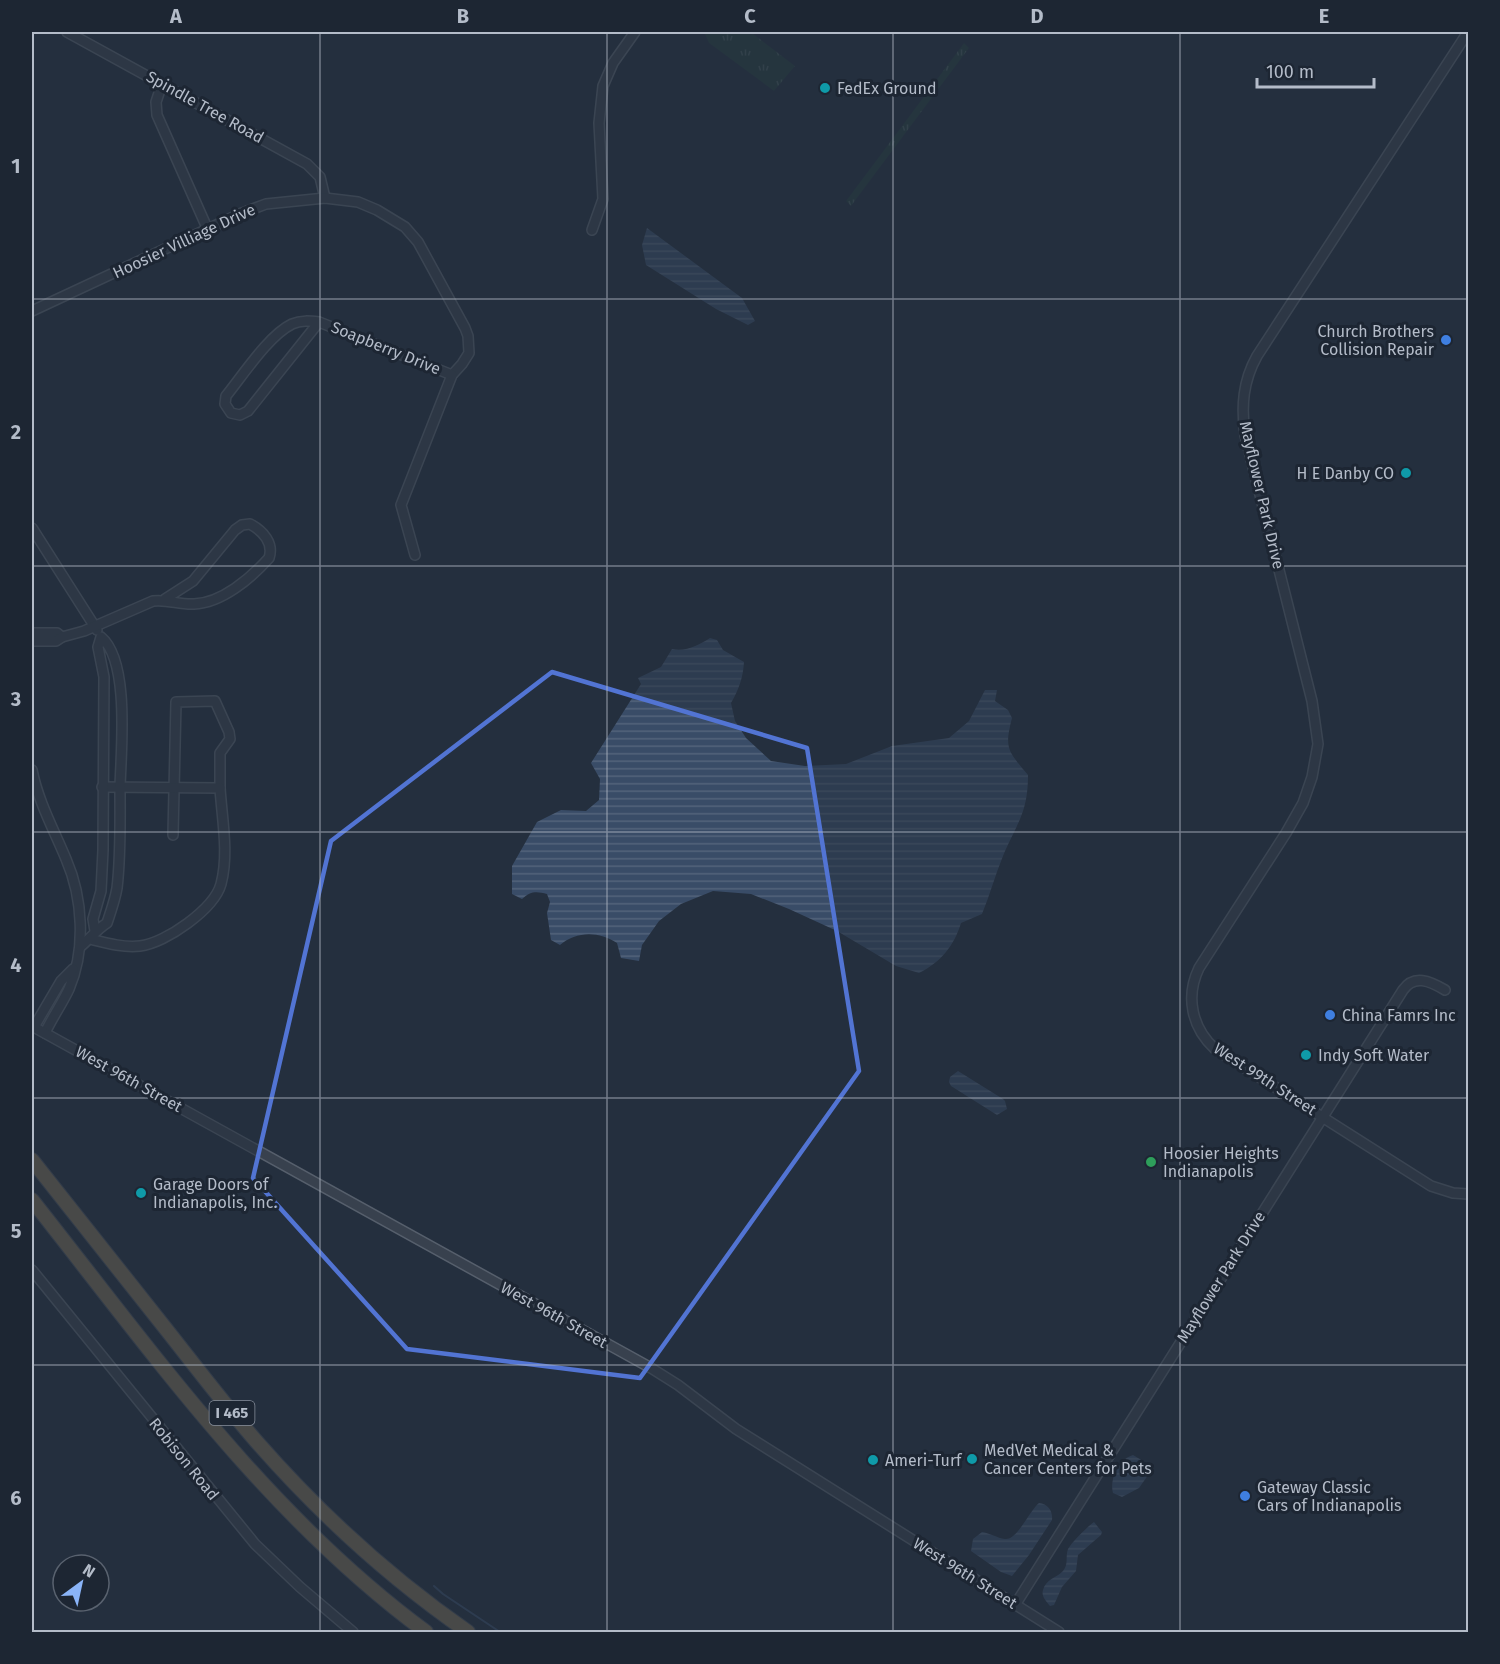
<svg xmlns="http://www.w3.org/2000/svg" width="1500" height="1664" font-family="'Fira Sans',sans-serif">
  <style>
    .grass { fill: url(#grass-tufts) }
    .water { fill: url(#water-rules) }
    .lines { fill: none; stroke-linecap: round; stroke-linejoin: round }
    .stream { stroke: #394c67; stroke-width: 2 }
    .minor-casing { stroke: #565f6c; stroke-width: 12 }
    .highway-casing { stroke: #434c59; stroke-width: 16 }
    .minor { stroke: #38414e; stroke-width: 9 }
    .highway { stroke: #746855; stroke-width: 14 }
    .marked { fill: none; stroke: #5274d3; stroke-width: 4.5; stroke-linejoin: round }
    .grid { fill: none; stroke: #b4bcc9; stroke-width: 1.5; stroke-opacity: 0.55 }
    .culture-dot { fill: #0f9aa8; stroke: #1d2633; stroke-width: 2 }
    .shop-dot { fill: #3f7fe0; stroke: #1d2633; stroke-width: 2 }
    .leisure-dot { fill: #2e9e5b; stroke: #1d2633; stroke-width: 2 }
    .labels { text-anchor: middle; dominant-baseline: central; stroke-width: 6; stroke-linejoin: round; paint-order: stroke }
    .shield { fill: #1d2633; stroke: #878f9c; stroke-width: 1.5 }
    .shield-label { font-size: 15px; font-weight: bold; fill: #b4bcc9 }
    .poi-label { font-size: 16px; fill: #b4bcc9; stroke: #1d2633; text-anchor: start }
    .street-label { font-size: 16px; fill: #b4bcc9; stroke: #1d2633 }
    .neatline { fill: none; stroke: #b4bcc9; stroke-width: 2 }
    .grid-label { font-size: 20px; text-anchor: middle; font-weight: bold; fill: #b4bcc9 }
  </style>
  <defs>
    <pattern id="grass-tufts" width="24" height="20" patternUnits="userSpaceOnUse" patternTransform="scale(1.5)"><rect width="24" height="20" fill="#263c3f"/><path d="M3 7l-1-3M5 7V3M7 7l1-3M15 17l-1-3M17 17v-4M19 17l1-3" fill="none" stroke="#435659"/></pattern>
    <pattern id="water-rules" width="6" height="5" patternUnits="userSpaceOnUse" patternTransform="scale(1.5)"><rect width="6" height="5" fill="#394c67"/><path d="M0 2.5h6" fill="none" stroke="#53647b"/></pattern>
  </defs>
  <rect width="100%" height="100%" fill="#242f3e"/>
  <g class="grass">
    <polygon points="704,32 746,32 751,35 752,33 795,66 774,91 709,43"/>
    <polygon points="964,43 969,48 851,206 846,201"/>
  </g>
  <g class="water">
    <polygon points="647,228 742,298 755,321 748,325 716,309 646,265 642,245"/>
    <path d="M710,638l7,2 6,10 21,12c-1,16 -5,27 -13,41l4,18 11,17 25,23 34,5 41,-2 46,-18 57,-8 20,-17 16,-31h12l-2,11 13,9 4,8c-8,31 -4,33 16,57 0,38 -11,48 -25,81 -8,19 -13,39 -21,58l-21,9c-7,23 -20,39 -42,50l-23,-7 -59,-35 -48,-22 -38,-15 -38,-3 -32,13 -22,17 -17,24 -3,16 -18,-3 -4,-15c-18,-12 -41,-12 -57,2l-9,-5 -4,-27 3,-11 -3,-8c-10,-3 -17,-3 -25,5l-10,-5v-28l25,-44 24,-12 25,1 13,-11 1,-21 -9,-16 50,-79 -3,-6 23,-11 11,-18c14,3 27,-4 38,-11z"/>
    <polygon points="958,1071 1003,1099 1005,1101 1007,1109 997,1115 951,1086 949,1082 950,1077"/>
    <path d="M1133,1455l10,6 8,10 -12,17 -17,9 -9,-4c-4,-14 6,-34 20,-38z"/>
    <path d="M1039,1503c9,1 14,8 13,17l-23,35 -17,21 -11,-4 -30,-21 2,-12 9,-7c8,1 15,6 23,7 12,2 24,-28 34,-36z"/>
    <path d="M1094,1522l8,10 -1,3 -23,20 -2,16 -14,16 -8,18 -4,1c-4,-5 -9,-10 -7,-16 3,-11 13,-12 20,-19 6,-7 2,-14 5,-22 4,-7 19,-22 26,-27z"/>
  </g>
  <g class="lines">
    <polyline class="stream" points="434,1586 443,1594 500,1632"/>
    <g class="minor-casing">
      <g id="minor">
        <polyline points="67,32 307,164 320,177 325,198"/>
        <path d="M1468,32l-211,324c-14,25 -16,50 -12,79l67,266 6,43 -6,33 -9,26 -17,30 -87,135c-14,29 -7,60 16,81l216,137 22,7 15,1"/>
        <polyline points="162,84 156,102 157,115 208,230"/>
        <polyline points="592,230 603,199 599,123 603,86 613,63 635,32"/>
        <polyline points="32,311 242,213 266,204 325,198 358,202 377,210 405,227 418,242 465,328 468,336 469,353 462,364 452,375 401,505 415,555"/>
        <path d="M319,322l-71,89 -8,4 -9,-2 -6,-9 1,-8c17,-21 43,-61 66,-72 9,-4 18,-3 27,-2l133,53"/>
        <polyline points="32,528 97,630"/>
        <polyline points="32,633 57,633 62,637"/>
        <path d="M32,641h24l6,-4 22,-6 69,-30c14,-2 27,4 41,3 28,-1 57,-26 75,-46 5,-15 -6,-27 -19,-34l-8,1 -7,5 -42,51 -28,18"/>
        <path d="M32,770c6,31 22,60 34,89 17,39 20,91 3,130 -7,15 -17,29 -24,44"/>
        <polyline points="173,835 176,702 215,701 229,732 230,739 220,753 220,788"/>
        <path d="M90,939c16,4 34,9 50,7 26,-3 74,-37 81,-62 8,-30 1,-65 -1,-96l-118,-1"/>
        <path d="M80,947c10,-8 16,-17 27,-24 4,-12 8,-23 10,-35 4,-33 3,-67 3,-101 1,-36 10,-126 -19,-150l-3,10 6,30 -1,173 -2,41 -8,28 2,12"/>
        <polyline points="32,1026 651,1368 678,1385 736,1429 1059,1632"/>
        <polyline points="34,1027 61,981 73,969"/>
        <polyline points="32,1270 255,1544 300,1587 353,1632"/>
        <path d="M1015,1605l388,-615c11,-16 27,-9 42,0"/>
      </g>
    </g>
    <g class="highway-casing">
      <g id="highway">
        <path d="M32,1160c43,54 86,109 130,164 31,39 61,79 94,117 63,72 134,137 212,191"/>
        <path d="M32,1200c121,153 235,315 394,432"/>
      </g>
    </g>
    <use href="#minor" class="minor"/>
    <use href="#highway" class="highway"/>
  </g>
  <path d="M0 0H1500V1664H0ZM552,672l255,76 52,323 -219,307 -233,-29 -154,-171 78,-337z" fill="#242f3e" fill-opacity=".55" fill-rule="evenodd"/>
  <path class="marked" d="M552,672l255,76 52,323 -219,307 -233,-29 -154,-171 78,-337z"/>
  <path class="grid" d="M320,32v1600M607,32v1600M893,32v1600M1180,32v1600M32,299h1436M32,566h1436M32,832h1436M32,1098h1436M32,1365h1436"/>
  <g class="culture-dot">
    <circle cx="825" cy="88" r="6"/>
    <circle cx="1406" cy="473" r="6"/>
    <circle cx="1306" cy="1055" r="6"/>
    <circle cx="141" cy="1193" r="6"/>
    <circle cx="972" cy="1459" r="6"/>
    <circle cx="873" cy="1460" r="6"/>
  </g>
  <g class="shop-dot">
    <circle cx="1446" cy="340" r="6"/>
    <circle cx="1330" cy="1015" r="6"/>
    <circle cx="1245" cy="1496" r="6"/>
  </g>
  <circle class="leisure-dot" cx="1151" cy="1162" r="6"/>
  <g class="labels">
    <rect class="shield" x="209.5" y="1401" width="45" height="24" rx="4.5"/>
    <g class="shield-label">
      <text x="232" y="1413">I 465</text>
    </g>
    <g class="poi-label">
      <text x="837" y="88">FedEx Ground</text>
      <text x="1434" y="331" text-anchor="end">Church Brothers<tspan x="1434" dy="18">Collision Repair</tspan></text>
      <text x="1394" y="473" text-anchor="end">H E Danby CO</text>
      <text x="1342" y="1015">China Famrs Inc</text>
      <text x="1318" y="1055">Indy Soft Water</text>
      <text x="1163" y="1153">Hoosier Heights<tspan x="1163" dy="18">Indianapolis</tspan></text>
      <text x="153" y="1184">Garage Doors of<tspan x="153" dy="18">Indianapolis, Inc.</tspan></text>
      <text x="984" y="1450">MedVet Medical &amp;<tspan x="984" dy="18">Cancer Centers for Pets</tspan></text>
      <text x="885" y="1460">Ameri-Turf</text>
      <text x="1257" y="1487">Gateway Classic<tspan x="1257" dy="18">Cars of Indianapolis</tspan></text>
    </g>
    <g class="street-label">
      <text transform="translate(205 107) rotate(29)">Spindle Tree Road</text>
      <text transform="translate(184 241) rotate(-25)">Hoosier Villiage Drive</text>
      <text transform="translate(386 348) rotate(22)">Soapberry Drive</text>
      <text transform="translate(1262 495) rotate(77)">Mayflower Park Drive</text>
      <text transform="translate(129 1079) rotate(29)">West 96th Street</text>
      <text transform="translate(1265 1079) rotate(33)">West 99th Street</text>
      <text transform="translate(1221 1277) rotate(-58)">Mayflower Park Drive</text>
      <text transform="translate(554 1315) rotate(29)">West 96th Street</text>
      <text transform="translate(184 1459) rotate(51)">Robison Road</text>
      <text transform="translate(965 1573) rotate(32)">West 96th Street</text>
    </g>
  </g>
  <rect width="1500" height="1664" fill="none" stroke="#1d2633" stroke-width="66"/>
  <g transform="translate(81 1583) rotate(33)"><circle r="28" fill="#1d2633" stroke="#59626f" stroke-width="1.5"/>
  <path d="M0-4.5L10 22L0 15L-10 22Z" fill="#8ab4f8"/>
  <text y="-9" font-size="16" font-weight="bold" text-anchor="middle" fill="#b4bcc9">N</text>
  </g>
  <path d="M1257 78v9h117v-9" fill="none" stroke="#b4bcc9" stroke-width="3"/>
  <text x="1266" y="78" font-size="18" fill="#b4bcc9" stroke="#1d2633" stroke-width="4.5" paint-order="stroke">100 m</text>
  <rect x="33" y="33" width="1434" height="1598" class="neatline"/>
  <g class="grid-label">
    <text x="176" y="23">A</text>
    <text x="463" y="23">B</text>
    <text x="750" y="23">C</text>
    <text x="1037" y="23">D</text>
    <text x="1324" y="23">E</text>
    <text x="16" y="173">1</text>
    <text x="16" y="439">2</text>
    <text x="16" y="706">3</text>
    <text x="16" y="972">4</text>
    <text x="16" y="1238">5</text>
    <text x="16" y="1505">6</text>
  </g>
</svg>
